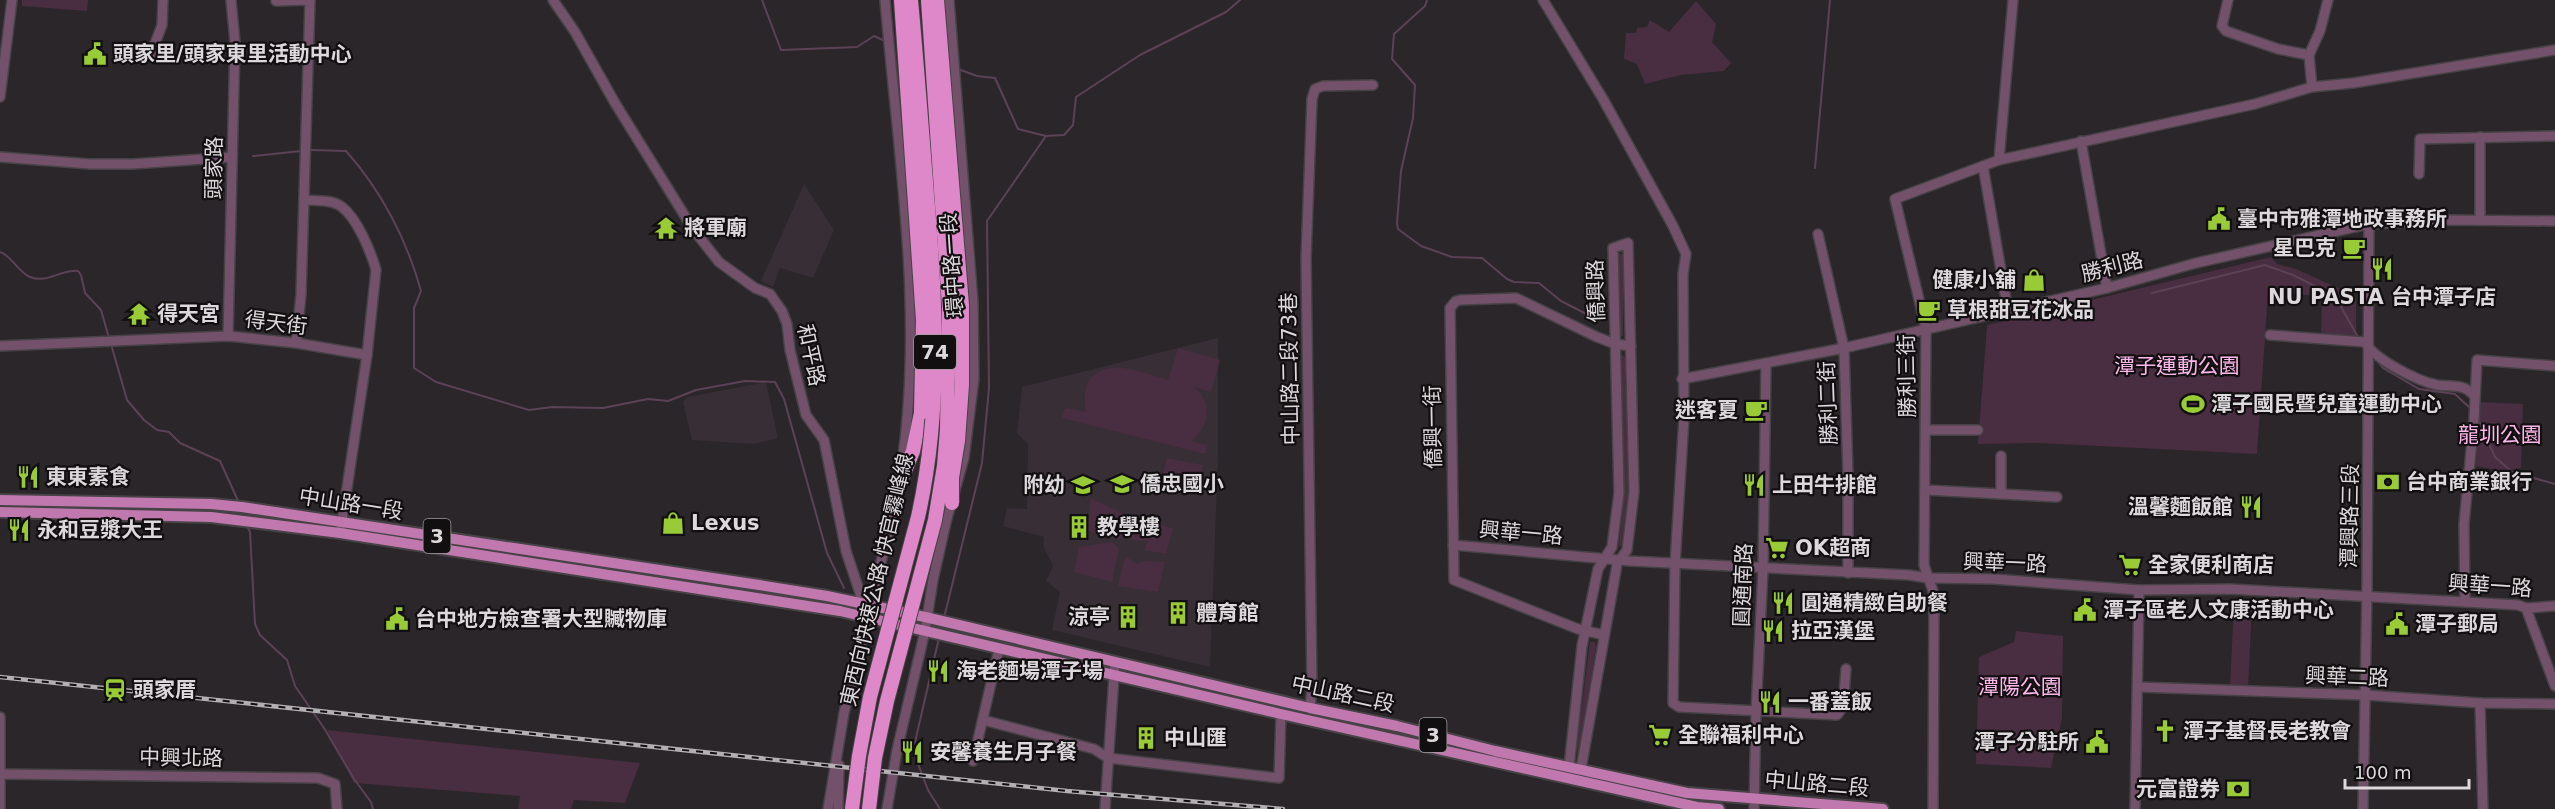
<svg xmlns="http://www.w3.org/2000/svg" width="2555" height="809" font-family="'DejaVu Sans','Noto Sans TC',sans-serif">
  <style>
    .built { fill: #382e35 }
    .green { fill: #492d41 }
    .lines { fill: none; stroke-linecap: round; stroke-linejoin: round }
    .stream { stroke: #5c4257; stroke-width: 2 }
    .minor-casing { stroke: #464245; stroke-width: 12 }
    .major-casing { stroke: #464245; stroke-width: 14 }
    .highway-casing { stroke: #464245; stroke-width: 16 }
    .minor { stroke: #74516b; stroke-width: 9 }
    .major { stroke: #c178ae; stroke-width: 10 }
    .highway { stroke: #df88c9; stroke-width: 14 }
    .rail-casing { stroke: #b3afb2; stroke-width: 4.5 }
    .rail { stroke: #120f11; stroke-width: 2; stroke-dasharray: 7; stroke-linecap: butt }
    .highway-bridge-casing { stroke: #464245; stroke-width: 16; stroke-linecap: butt }
    .highway-bridge { stroke: #df88c9; stroke-width: 14 }
    .labels { text-anchor: middle; dominant-baseline: central; stroke-width: 4.5; stroke-linejoin: round; paint-order: stroke }
    .shield { fill: #120f11; stroke: #9f9c9e; stroke-width: 1.5 }
    .shield-label { font-size: 20px; font-weight: bold; fill: #dcd8db }
    .poi-label { font-size: 21px; font-weight: bold; fill: #dcd8db; stroke: #120f11; text-anchor: start }
    .street-label { font-size: 21px; fill: #dcd8db; stroke: #120f11 }
    .park-label { font-size: 21px; fill: #fdb7ea; stroke: #120f11 }
  </style>
  <rect width="100%" height="100%" fill="#2a2629"/>
  <g class="built">
    <polygon points="804,184 834,230 813,278 780,268 773,287 761,281"/>
    <polygon points="1218,338 1218,459 1210,667 1052,630 1060,592 1046,581 1053,566 1043,546 1044,537 1003,526 1007,508 1027,509 1028,444 1017,433 1022,387"/>
    <polygon points="766,382 778,438 754,444 692,440 683,402 687,397"/>
  </g>
  <g class="green">
    <polygon points="22,0 88,0 87,11 22,6"/>
    <polygon points="1696,1 1716,24 1712,42 1731,63 1724,71 1681,75 1645,84 1637,64 1624,59 1626,33 1636,33 1637,28 1647,27 1650,20 1669,32"/>
    <polygon points="1620,253 1623,255 1623,336 1620,336 1619,331 1617,256"/>
    <polygon points="2271,257 2277,264 2296,269 2356,296 2356,335 2321,335 2322,296 2268,293 2257,454 2040,443 1978,444 1987,325"/>
    <path d="M1178,348l42,12 -9,32 -17,-5c19,15 16,40 -3,54l17,4 -3,9 -143,-36 3,-10 21,4c-2,-12 -3,-25 6,-35 20,-20 53,-3 76,3z"/>
    <polygon points="1623,355 1625,358 1629,491 1621,546 1619,546 1624,490 1621,356"/>
    <polygon points="2479,402 2523,404 2521,468 2502,471 2476,466"/>
    <polygon points="1167,458 1203,465 1199,484 1162,479"/>
    <polygon points="1091,498 1126,515 1121,540 1087,531"/>
    <polygon points="1135,514 1173,529 1166,554 1144,550 1148,541 1131,540"/>
    <polygon points="1112,542 1119,548 1112,582 1074,572 1079,547"/>
    <polygon points="1127,557 1136,564 1145,561 1165,562 1158,592 1118,586 1124,560"/>
    <polygon points="2234,605 2252,606 2248,688 2230,686"/>
    <polygon points="2016,631 2063,636 2062,718 2051,768 1976,764 1979,657 2014,642"/>
    <polygon points="1590,642 1595,642 1596,646 1580,753 1578,756 1577,745"/>
    <polygon points="327,730 640,763 625,803 574,800 571,809 518,809 520,796 354,783"/>
  </g>
  <g class="lines">
    <g class="stream">
      <polyline points="762,0 781,50 857,47 874,36 885,41"/>
      <polyline points="1427,0 1425,6 1394,34 1392,59 1415,85 1413,118 1401,171 1397,223 1398,229 1421,246 1452,257 1482,258 1507,279 1514,282 1539,283 1561,301 1600,321"/>
      <polyline points="958,69 977,76 995,78 1018,129 1046,136 1064,135 1073,125 1076,97 1140,55 1226,12 1240,0"/>
      <path d="M310,150l36,1c35,39 61,89 75,140l-7,17v60l22,14 93,28 23,-3 51,1 45,-9 20,2 28,-11 49,-9 30,1 9,17 43,154 17,35"/>
      <polyline points="253,156 301,151"/>
      <polyline points="1815,168 1830,0"/>
      <path d="M0,252c12,4 17,19 30,25 16,7 32,-8 48,-6l3,4 4,18 16,17 8,28"/>
      <polyline points="2152,293 2265,265 2293,275 2335,296 2358,337"/>
      <polyline points="111,344 127,400 144,420 157,430 169,432 180,443 220,461 239,503"/>
      <polyline points="2375,358 2383,368 2419,389 2455,394 2472,410"/>
      <polyline points="2477,417 2495,457 2512,472 2555,484"/>
      <polyline points="247,526 250,532 255,624 260,635 287,660 295,686 324,728 354,779 371,802 373,809"/>
      <polyline points="944,618 982,463 989,388 987,221 1046,136"/>
      <polyline points="939,638 913,751 928,790 940,809"/>
    </g>
    <g class="minor-casing">
      <g id="minor">
        <polyline points="553,0 575,32 615,103 693,229 719,262 755,288 770,294 782,311 787,324 790,350 806,415 824,440 846,551 861,596 870,605"/>
        <path d="M885,0c13,156 40,314 16,470"/>
        <polyline points="1543,0 1603,99 1673,226 1686,254 1683,274 1684,418 1675,564 1673,703 1679,707 1837,715 1843,707 1846,669"/>
        <polyline points="2228,0 2222,26 2226,31 2278,49 2309,55"/>
        <polyline points="276,1 310,0 301,295 296,343"/>
        <polyline points="150,57 162,25 163,0"/>
        <polyline points="2312,87 2309,55 2320,31 2328,0"/>
        <polyline points="0,97 12,0"/>
        <polyline points="2081,141 2107,288"/>
        <polyline points="0,157 90,164 133,164 232,157"/>
        <polyline points="1999,160 2013,0"/>
        <polyline points="1983,166 2008,311"/>
        <polyline points="2419,174 2420,139 2555,136"/>
        <path d="M304,200c12,1 28,-1 38,7 15,11 29,45 34,63l-9,85 -26,173"/>
        <polyline points="2480,220 2480,137"/>
        <polyline points="1818,234 1844,348 1848,475 1848,573"/>
        <path d="M2270,335l95,7c9,17 52,39 72,43 15,2 28,-2 38,12"/>
        <polyline points="228,336 235,42 231,0"/>
        <polyline points="0,346 228,336 296,343 367,355"/>
        <polyline points="1682,379 1844,348 2107,288 2196,263 2369,224 2448,220 2555,221"/>
        <polyline points="1926,430 1978,430"/>
        <polyline points="2001,456 2001,494"/>
        <polyline points="1926,490 2057,497"/>
        <polyline points="1453,545 1630,561 1909,575 1928,578 1993,579 2139,590 2230,589 2518,605 2526,608 2555,606"/>
        <polyline points="2465,602 2464,524 2474,420 2477,360 2555,366"/>
        <polyline points="2526,608 2555,686"/>
        <polyline points="1604,635 1578,629 1454,580 1450,308 1456,301 1460,300 1516,298 1597,337 1615,344 1631,346"/>
        <polyline points="2138,687 2365,695 2480,703 2555,704"/>
        <polyline points="2480,703 2483,809"/>
        <polyline points="1310,708 1312,689 1306,258 1312,99 1315,89 1323,86 1373,85"/>
        <polyline points="0,717 0,809"/>
        <polyline points="983,720 1094,749 1108,758 1279,778 1281,714"/>
        <polyline points="973,761 999,649"/>
        <polyline points="1569,767 1582,646 1598,569 1612,547 1619,493 1613,248 1628,243 1634,492 1627,550 1617,564 1615,576 1581,769"/>
        <polyline points="0,774 318,778 335,784 337,809"/>
        <polyline points="828,809 844,713 896,501 898,487"/>
        <polyline points="838,809 839,765"/>
        <polyline points="887,809 897,750 925,631 933,580 946,522 964,458 974,379 973,302 949,0"/>
        <polyline points="1105,809 1115,662"/>
        <polyline points="1754,809 1756,712 1763,569 1766,363"/>
        <polyline points="1933,809 1934,611 1934,594 1924,565 1926,329 1895,199 1999,160 2255,104 2312,87 2353,83 2555,50"/>
        <polyline points="2135,809 2139,590"/>
        <polyline points="2363,809 2367,588 2369,224"/>
      </g>
    </g>
    <g class="major-casing">
      <g id="major">
        <polyline points="0,500 211,504 242,507 759,585 827,596 925,617 1310,708 1397,726 1495,751 1687,793 1883,809"/>
        <polyline points="0,512 211,517 340,533 840,611 1281,714 1697,807 1719,809"/>
      </g>
    </g>
    <g class="highway-casing">
      <polyline id="highway" points="897,490 913,451 921,413"/>
    </g>
    <use href="#minor" class="minor"/>
    <use href="#major" class="major"/>
    <use href="#highway" class="highway"/>
    <g class="rail-casing">
      <polyline id="rail" points="0,677 1067,791 1283,809"/>
    </g>
    <use href="#rail" class="rail"/>
    <g class="highway-bridge-casing">
      <g id="highway-bridge">
        <polyline points="901,0 923,320 921,413"/>
        <polyline points="937,0 962,305 962,385 958,441 952,478 952,503"/>
        <path d="M852,809l7,-53 11,-59 48,-180c24,-106 18,-215 9,-322 -5,-65 -10,-130 -16,-195"/>
        <polyline points="869,809 875,758 887,701 935,520 944,466 947,430 949,306 928,0"/>
      </g>
    </g>
    <use href="#highway-bridge" class="highway-bridge"/>
  </g>
  <defs>
    <g id="civic-bare" transform="scale(1.8)"><path d="M-.6-6.5H3V-4.5H.6V-3L4-1V1h2V6H-6V1h2V-1L-.6-3ZM-1.2 2.5V6h2.4V2.5Z" fill="#99cb36" stroke="#120f11" stroke-width="2.5" paint-order="stroke"/></g>
    <g id="temple-bare" transform="scale(1.8)"><path d="M0-6L5-2H3V0L6.5 2.5H4V6H1.5V3h-3V6H-4V2.5H-6.5L-3 0V-2H-5Z" fill="#99cb36" stroke="#120f11" stroke-width="2.5" paint-order="stroke"/></g>
    <g id="cafe-bare" transform="scale(1.8)"><path d="M-5.5-4.5H6V0H3Q3 3.5 0 3.5H-2.5Q-5.5 3.5-5.5 0ZM3-3.2v2h1.7v-2ZM-6 4.5H4V6H-6Z" fill="#99cb36" stroke="#120f11" stroke-width="2.5" paint-order="stroke"/></g>
    <g id="restaurant-bare" transform="scale(1.8)"><path d="M-5-6h1v4h1v-4h1v4h1v-4h1v5L-1.5 .5V6h-2V.5L-5-1ZM5-6V6H3V1.5H1.5Q1.5-4 5-6Z" fill="#99cb36" stroke="#120f11" stroke-width="2.5" paint-order="stroke"/></g>
    <g id="shop-bare" transform="scale(1.8)"><path d="M-5-2.5h2.3a2.7 3.5 0 0 1 5.4 0H5L5.5 6h-11ZM-1.5-2.5h3a1.5 2.3 0 0 0-3 0Z" fill="#99cb36" stroke="#120f11" stroke-width="2.5" paint-order="stroke"/></g>
    <g id="stadium-bare" transform="scale(1.8)"><path d="M0-5a6.5 5 0 1 0 0 10a6.5 5 0 1 0 0-10ZM-3.5-1.8h7v3.6h-7Z" fill="#99cb36" stroke="#120f11" stroke-width="2.5" paint-order="stroke"/></g>
    <g id="bank-bare" transform="scale(1.8)"><path d="M-6-4H6V4H-6ZM0-2.3a2.3 2.3 0 1 0 0 4.6a2.3 2.3 0 1 0 0-4.6Z" fill="#99cb36" stroke="#120f11" stroke-width="2.5" paint-order="stroke"/></g>
    <g id="school-bare" transform="scale(1.8)"><path d="M0-5L7-2L0 1L-7-2ZM-4 1L0 2.5L4 1V4Q0 6-4 4Z" fill="#99cb36" stroke="#120f11" stroke-width="2.5" paint-order="stroke"/></g>
    <g id="building-bare" transform="scale(1.8)"><path d="M-4-6H4V6H1V3H-1V6H-4ZM-2.5-4.3h1.7v1.8h-1.7ZM.8-4.3h1.7v1.8H.8ZM-2.5-1h1.7V.8h-1.7ZM.8-1h1.7V.8H.8Z" fill="#99cb36" stroke="#120f11" stroke-width="2.5" paint-order="stroke"/></g>
    <g id="supermarket-bare" transform="scale(1.8)"><path d="M-6-5.5h2.5l.6 2H6L4.5 2H-2.5L-4.4-4H-6ZM-1.5 3.2a1.3 1.3 0 1 0 .1 0ZM3 3.2a1.3 1.3 0 1 0 .1 0Z" fill="#99cb36" stroke="#120f11" stroke-width="2.5" paint-order="stroke"/></g>
    <g id="station-bare" transform="scale(1.8)"><path d="M-3-6H3Q5-6 5-4V2Q5 4 3 4L4.5 6H3L1.5 4h-3L-3 6H-4.5L-3 4Q-5 4-5 2V-4Q-5-6-3-6ZM-3.5-4v3h7v-3ZM-3.5 1v1.5H-2V1ZM2 1v1.5H3.5V1Z" fill="#99cb36" stroke="#120f11" stroke-width="2.5" paint-order="stroke"/></g>
    <g id="church-bare" transform="scale(1.8)"><path d="M-1.2-6h2.4v3.5h3.3v2.4h-3.3V6h-2.4V-.1h-3.3v-2.4h3.3Z" fill="#99cb36" stroke="#120f11" stroke-width="2.5" paint-order="stroke"/></g>
  </defs>
  <g fill-rule="evenodd">
    <use href="#civic-bare" x="95" y="54"/>
    <use href="#civic-bare" x="2219" y="219"/>
    <use href="#temple-bare" x="666" y="228"/>
    <use href="#cafe-bare" x="2354" y="248"/>
    <use href="#restaurant-bare" x="2382" y="269"/>
    <use href="#shop-bare" x="2034" y="280"/>
    <use href="#cafe-bare" x="1929" y="310"/>
    <use href="#temple-bare" x="139" y="314"/>
    <use href="#stadium-bare" x="2193" y="404"/>
    <use href="#cafe-bare" x="1756" y="410"/>
    <use href="#restaurant-bare" x="28" y="477"/>
    <use href="#bank-bare" x="2388" y="482"/>
    <use href="#school-bare" x="1122" y="484"/>
    <use href="#school-bare" x="1083" y="485"/>
    <use href="#restaurant-bare" x="1754" y="485"/>
    <use href="#restaurant-bare" x="2251" y="507"/>
    <use href="#shop-bare" x="673" y="523"/>
    <use href="#building-bare" x="1079" y="527"/>
    <use href="#restaurant-bare" x="19" y="530"/>
    <use href="#supermarket-bare" x="1777" y="548"/>
    <use href="#supermarket-bare" x="2130" y="565"/>
    <use href="#restaurant-bare" x="1783" y="603"/>
    <use href="#civic-bare" x="2085" y="610"/>
    <use href="#building-bare" x="1178" y="613"/>
    <use href="#building-bare" x="1128" y="617"/>
    <use href="#civic-bare" x="397" y="619"/>
    <use href="#civic-bare" x="2397" y="624"/>
    <use href="#restaurant-bare" x="1773" y="631"/>
    <use href="#restaurant-bare" x="938" y="671"/>
    <use href="#station-bare" x="115" y="690"/>
    <use href="#restaurant-bare" x="1770" y="702"/>
    <use href="#church-bare" x="2165" y="731"/>
    <use href="#supermarket-bare" x="1660" y="735"/>
    <use href="#building-bare" x="1146" y="738"/>
    <use href="#civic-bare" x="2097" y="742"/>
    <use href="#restaurant-bare" x="912" y="752"/>
    <use href="#bank-bare" x="2238" y="789"/>
  </g>
  <g class="labels">
    <g class="shield">
      <rect x="914" y="335" width="42" height="34" rx="4.5"/>
      <rect x="423.5" y="519" width="27" height="34" rx="4.5"/>
      <rect x="1419.5" y="718" width="27" height="34" rx="4.5"/>
    </g>
    <g class="shield-label">
      <text x="935" y="352">74</text>
      <text x="437" y="536">3</text>
      <text x="1433" y="735">3</text>
    </g>
    <g class="poi-label">
      <text x="113" y="54">頭家里/頭家東里活動中心</text>
      <text x="2237" y="219">臺中市雅潭地政事務所</text>
      <text x="684" y="228">將軍廟</text>
      <text x="2336" y="248" text-anchor="end">星巴克</text>
      <text x="2016" y="280" text-anchor="end">健康小舖</text>
      <text x="2382" y="297" text-anchor="middle">NU PASTA 台中潭子店</text>
      <text x="1947" y="310">草根甜豆花冰品</text>
      <text x="157" y="314">得天宮</text>
      <text x="2211" y="404">潭子國民暨兒童運動中心</text>
      <text x="1738" y="410" text-anchor="end">迷客夏</text>
      <text x="46" y="477">東東素食</text>
      <text x="2406" y="482">台中商業銀行</text>
      <text x="1140" y="484">僑忠國小</text>
      <text x="1065" y="485" text-anchor="end">附幼</text>
      <text x="1772" y="485">上田牛排館</text>
      <text x="2233" y="507" text-anchor="end">溫馨麵飯館</text>
      <text x="691" y="523">Lexus</text>
      <text x="1097" y="527">教學樓</text>
      <text x="37" y="530">永和豆漿大王</text>
      <text x="1795" y="548">OK超商</text>
      <text x="2148" y="565">全家便利商店</text>
      <text x="1801" y="603">圓通精緻自助餐</text>
      <text x="2103" y="610">潭子區老人文康活動中心</text>
      <text x="1196" y="613">體育館</text>
      <text x="1110" y="617" text-anchor="end">涼亭</text>
      <text x="415" y="619">台中地方檢查署大型贓物庫</text>
      <text x="2415" y="624">潭子郵局</text>
      <text x="1791" y="631">拉亞漢堡</text>
      <text x="956" y="671">海老麵場潭子場</text>
      <text x="133" y="690">頭家厝</text>
      <text x="1788" y="702">一番蓋飯</text>
      <text x="2183" y="731">潭子基督長老教會</text>
      <text x="1678" y="735">全聯福利中心</text>
      <text x="1164" y="738">中山匯</text>
      <text x="2079" y="742" text-anchor="end">潭子分駐所</text>
      <text x="930" y="752">安馨養生月子餐</text>
      <text x="2220" y="789" text-anchor="end">元富證券</text>
    </g>
    <g class="street-label">
      <text transform="translate(214 168) rotate(-89)">頭家路</text>
      <text transform="translate(952 265) rotate(-94)">環中路一段</text>
      <text transform="translate(2112 267) rotate(-14)">勝利路</text>
      <text transform="translate(1596 291) rotate(-92)">僑興路</text>
      <text transform="translate(276 323) rotate(7)">得天街</text>
      <text transform="translate(811 355) rotate(78)">和平路</text>
      <text transform="translate(1290 369) rotate(-91)">中山路二段73巷</text>
      <text transform="translate(1907 376) rotate(-91)">勝利三街</text>
      <text transform="translate(1828 403) rotate(-92)">勝利二街</text>
      <text transform="translate(1433 427) rotate(-91)">僑興一街</text>
      <text transform="translate(351 504) rotate(9)">中山路一段</text>
      <text transform="translate(2350 516) rotate(-89)">潭興路三段</text>
      <text transform="translate(1521 533) rotate(5)">興華一路</text>
      <text transform="translate(2005 563) rotate(2)">興華一路</text>
      <text transform="translate(877 580) rotate(-77)">東西向快速公路 快官霧峰線</text>
      <text transform="translate(1743 585) rotate(-88)">圓通南路</text>
      <text transform="translate(2490 586) rotate(4)">興華一路</text>
      <text transform="translate(2347 677) rotate(2)">興華二路</text>
      <text transform="translate(1343 694) rotate(12)">中山路二段</text>
      <text transform="translate(181 758) rotate(1)">中興北路</text>
      <text transform="translate(1817 784) rotate(5)">中山路二段</text>
    </g>
    <g class="park-label">
      <text x="2177" y="366">潭子運動公園</text>
      <text x="2500" y="435">龍圳公園</text>
      <text x="2020" y="687">潭陽公園</text>
    </g>
  </g>
  <path d="M2345 779v9h124v-9" fill="none" stroke="#dcd8db" stroke-width="3"/>
  <text x="2354" y="779" font-size="18" fill="#dcd8db" stroke="#120f11" stroke-width="4.5" paint-order="stroke">100 m</text>
</svg>
